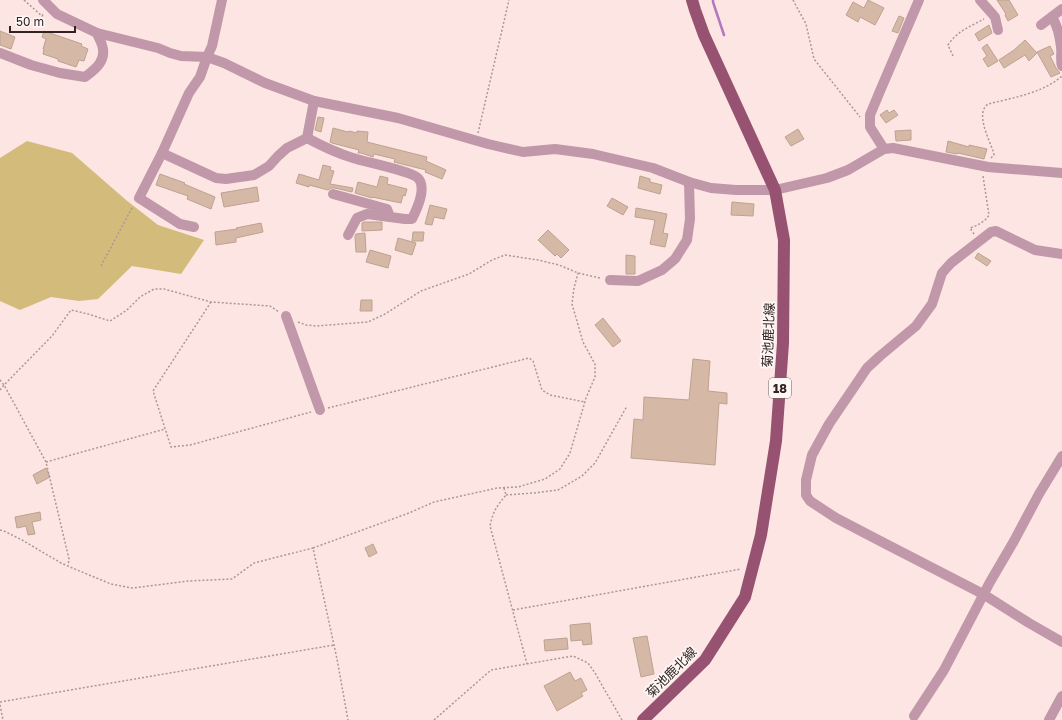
<svg xmlns="http://www.w3.org/2000/svg" width="1062" height="720" font-family="'Golos Text','Noto Sans JP',sans-serif">
  <style>
    .green { fill: #d3bb7b }
    .lines { fill: none; stroke-linecap: round; stroke-linejoin: round }
    .stream { stroke: #b078bf; stroke-width: 2.5 }
    .building { fill: #d5b9a6; stroke: #bda28f }
    .path { stroke: #ab9896; stroke-width: 1.5; stroke-dasharray: 2 2; stroke-linecap: butt }
    .minor { stroke: #c198a9; stroke-width: 10 }
    .major { stroke: #975272; stroke-width: 12 }
    .labels { text-anchor: middle; dominant-baseline: central; stroke-width: 3.5; stroke-linejoin: round; paint-order: stroke }
    .shield { fill: #fef7f6; stroke: #6e6362; stroke-width: 1 }
    .shield-label { font-size: 12px; font-weight: bold; fill: #312322 }
    .street-label { font-size: 13px; fill: #312322; stroke: #fef7f6 }
  </style>
  <rect width="100%" height="100%" fill="#fce5e3"/>
  <polygon class="green" points="27,141 72,153 126,200 158,225 204,240 181,274 132,266 98,299 79,301 51,297 20,310 0,301 0,158"/>
  <g class="lines">
    <polyline class="stream" points="713,0 713,2 724,35"/>
  </g>
  <g class="building">
    <polygon points="868,0 884,8 875,25 860,17 858,22 846,15 853,2 864,8"/>
    <polygon points="997,0 1009,0 1018,15 1008,21 1005,15 1006,14"/>
    <polygon points="899,16 904,18 898,33 892,31"/>
    <polygon points="989,25 992,33 979,41 975,34"/>
    <polygon points="0,31 15,37 11,49 0,45"/>
    <polygon points="44,31 82,44 81,46 88,49 84,61 79,60 76,67 58,61 58,59 43,54 44,49 43,49 46,39 42,37"/>
    <polygon points="1025,40 1037,53 1029,61 1025,55 1004,68 999,60 1014,50"/>
    <polygon points="987,44 998,61 988,67 983,59 987,56 982,48"/>
    <polygon points="1050,46 1054,54 1050,56 1056,68 1060,73 1051,77 1037,52"/>
    <polygon points="887,110 889,113 894,110 898,115 886,123 880,115"/>
    <polygon points="318,117 324,118 321,132 315,130"/>
    <polygon points="333,128 348,132 349,131 357,133 357,131 368,132 367,142 427,157 426,161 446,170 442,179 425,172 426,170 394,162 395,159 374,154 373,157 361,153 358,153 359,150 332,143 330,142"/>
    <polygon points="798,129 804,139 791,146 785,137"/>
    <polygon points="911,130 911,140 896,141 895,131"/>
    <polygon points="948,141 969,147 969,145 987,149 984,159 958,153 957,154 946,152"/>
    <polygon points="323,165 331,167 330,170 334,171 330,184 353,188 352,192 335,188 331,188 328,190 309,185 309,187 296,183 299,174 319,180"/>
    <polygon points="160,174 185,183 184,184 215,197 211,209 187,199 188,196 156,185"/>
    <polygon points="380,176 388,178 387,184 407,189 405,196 403,195 401,203 372,197 372,198 355,193 358,182 377,187"/>
    <polygon points="640,176 650,179 650,182 662,185 660,194 638,188"/>
    <polygon points="257,187 259,201 224,207 221,193"/>
    <polygon points="612,198 628,207 623,215 607,206"/>
    <polygon points="732,202 754,204 753,216 731,215"/>
    <polygon points="430,205 447,209 444,219 434,217 432,225 425,224"/>
    <polygon points="636,208 657,212 667,214 663,233 668,234 665,247 650,244 655,220 635,217"/>
    <polygon points="364,222 382,222 382,230 362,231 362,223"/>
    <polygon points="261,223 263,232 236,238 236,242 216,245 215,232 237,229 236,228"/>
    <polygon points="548,230 569,250 561,258 557,254 555,256 538,240"/>
    <polygon points="413,232 424,232 423,241 412,241"/>
    <polygon points="365,233 366,252 356,252 355,236 356,234"/>
    <polygon points="398,238 416,243 412,255 395,250"/>
    <polygon points="370,250 391,256 388,268 366,262"/>
    <polygon points="978,253 991,261 987,266 975,258"/>
    <polygon points="626,255 635,256 635,274 626,274"/>
    <polygon points="361,300 372,300 372,311 360,311"/>
    <polygon points="603,318 621,341 613,347 595,325"/>
    <polygon points="693,359 710,361 708,391 727,393 727,404 719,403 715,465 631,458 634,419 643,420 644,397 689,400"/>
    <polygon points="46,468 50,477 37,484 33,475"/>
    <polygon points="40,512 41,520 32,522 35,534 28,535 26,526 17,528 15,517"/>
    <polygon points="373,544 377,553 369,557 365,548"/>
    <polygon points="590,623 592,644 583,645 582,640 571,641 570,625"/>
    <polygon points="647,636 654,674 641,677 633,638"/>
    <polygon points="567,638 568,649 545,651 544,640"/>
    <polygon points="570,672 575,681 581,678 587,690 581,693 583,696 557,711 544,686"/>
  </g>
  <g class="lines">
    <g class="path">
      <polyline points="24,0 42,16 44,13"/>
      <polyline points="793,0 806,24 814,59 860,117"/>
      <path d="M953,56l-5,-11c8,-13 23,-19 36,-26"/>
      <polyline points="478,133 509,0"/>
      <path d="M991,158l3,-3 -1,-4c-4,-12 -18,-38 -5,-47 24,-6 55,-11 74,-28"/>
      <path d="M974,234l-4,-6c8,-3 15,-6 19,-13l-6,-39"/>
      <polyline points="101,266 133,206"/>
      <polyline points="211,302 153,391 171,447 190,445 311,412"/>
      <polyline points="298,322 306,325 316,326 368,322 385,314 421,291 469,274 492,260 505,255 538,260 559,265 578,273 600,278"/>
      <polyline points="0,380 4,385 52,336 71,310 88,314 110,321 127,310 140,297 154,289 164,289 211,302 270,306 279,312"/>
      <polyline points="0,390 4,385 46,462 69,559 68,566"/>
      <polyline points="328,408 529,358 533,361 542,390 550,395 585,402"/>
      <polyline points="46,462 165,429"/>
      <path d="M504,488l2,7c-9,11 -13,16 -16,31l37,138"/>
      <polyline points="506,495 533,493 558,490 582,476 595,463 627,406"/>
      <polyline points="0,530 4,531 22,540 61,563 77,570 111,584 132,588 188,581 232,579 254,563 313,548 337,659 348,720"/>
      <polyline points="313,548 409,513 434,502 497,488 518,487 545,479 560,469 570,453 586,398 595,377 595,364 583,342 572,304 574,288 578,273"/>
      <polyline points="513,610 741,569"/>
      <polyline points="0,702 334,645"/>
      <polyline points="0,705 3,720"/>
      <polyline points="434,720 491,670 573,656 588,663 595,673 622,720"/>
    </g>
    <g class="minor">
      <polyline points="43,0 57,14 97,33 158,48 170,53 181,56 207,57 224,63 265,83 314,101 398,118 488,144 523,152 555,149 593,154 653,168 689,182 711,188 736,190 775,190 827,178 848,170 884,149 893,148 988,167 1062,173"/>
      <polyline points="222,0 212,46 207,57 200,77 189,93 162,153 216,178 226,179 254,175 269,166 278,156 287,148 307,138"/>
      <polyline points="980,0 995,17 998,30"/>
      <path d="M1052,17c5,8 8,20 9,30 1,7 -1,13 1,19"/>
      <polyline points="1041,25 1062,9"/>
      <path d="M0,53l31,12 29,8 25,4c11,-8 22,-17 17,-32 -1,-4 -4,-8 -5,-12"/>
      <path d="M307,138c15,8 29,15 46,20 12,4 58,13 65,20 9,10 -1,31 -6,41h-7l-38,-5 -10,4 -9,17"/>
      <polyline points="307,138 314,101"/>
      <polyline points="884,149 870,127 870,115 880,91 919,0"/>
      <polyline points="162,153 139,198 180,224 194,227"/>
      <polyline points="333,194 387,209 390,217"/>
      <polyline points="1062,254 1035,250 996,231 991,232 951,263 942,273 932,304 916,326 880,356 867,368 829,424 812,455 806,480 806,495 810,501 836,518 884,543 983,594 1029,623 1062,642"/>
      <polyline points="610,280 638,281 662,270 675,259 687,240 690,219 689,182"/>
      <polyline points="286,316 320,410"/>
      <polyline points="914,716 944,670 990,582 1014,541 1039,494 1062,456"/>
      <polyline points="1049,720 1062,696"/>
    </g>
    <polyline class="major" points="643,720 705,660 745,597 761,535 776,441 783,343 784,240 775,190 704,35 695,10 692,0"/>
  </g>
  <g class="labels">
    <rect class="shield" x="769" y="378" width="22" height="20" rx="3"/>
    <g class="shield-label">
      <text x="780" y="388">18</text>
    </g>
    <g class="street-label">
      <text transform="translate(768 335) rotate(-88)">菊池鹿北線</text>
      <text transform="translate(671 672) rotate(-45)">菊池鹿北線</text>
    </g>
  </g>
  <path d="M10 26v6h65v-6" fill="none" stroke="#312322" stroke-width="2"/>
  <text x="16" y="26" font-size="12" fill="#312322" stroke="#fef7f6" stroke-width="3" paint-order="stroke">50 m</text>
</svg>
